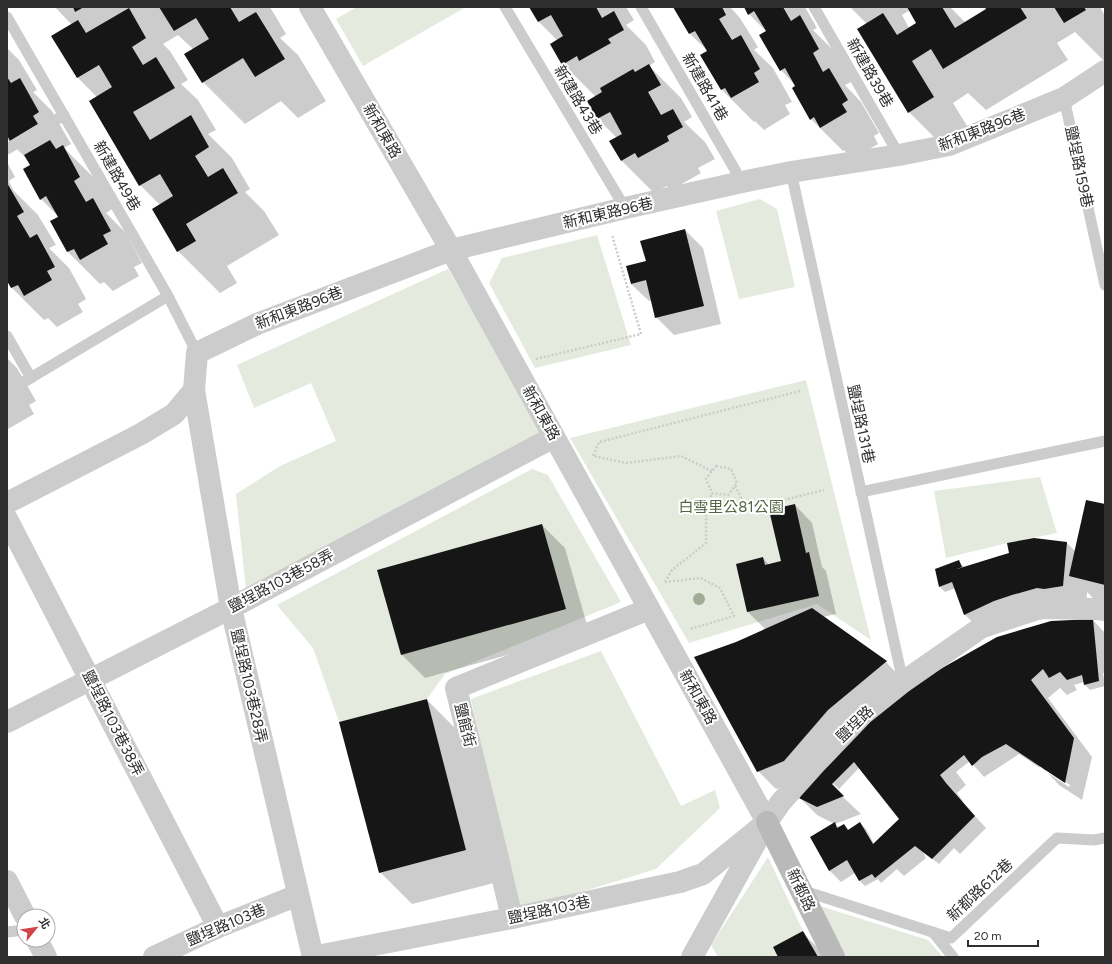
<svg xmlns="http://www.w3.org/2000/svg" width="1112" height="964" font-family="Figtree,'Noto Sans TC',sans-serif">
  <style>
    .green { fill: #e4ebde }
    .shadow { fill: #0003; fill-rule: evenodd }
    .building { fill: #161616 }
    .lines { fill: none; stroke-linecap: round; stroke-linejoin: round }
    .path { stroke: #ccc; stroke-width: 2.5; stroke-dasharray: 2 2; stroke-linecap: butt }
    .lane { stroke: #ccc; stroke-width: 11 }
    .street { stroke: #ccc; stroke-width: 22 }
    .secondary { stroke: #b9b9b9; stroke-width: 22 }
    .tree { fill: #9fab96 }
    .labels { text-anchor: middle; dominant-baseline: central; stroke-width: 4; stroke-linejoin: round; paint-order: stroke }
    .street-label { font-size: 15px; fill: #2f2f2f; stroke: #fff }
    .park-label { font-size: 15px; fill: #516641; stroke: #fff }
  </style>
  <rect width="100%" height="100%" fill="#fff"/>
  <g class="green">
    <polygon points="357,7 466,7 363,66 336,19"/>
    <polygon points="760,199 777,209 795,287 739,299 716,211"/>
    <polygon points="597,235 631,345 535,368 489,283 502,258"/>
    <polygon points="448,269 546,437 246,590 236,494 280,466 336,441 311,383 254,408 237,365"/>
    <polygon points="806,380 871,640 817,604 689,643 570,438"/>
    <polygon points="532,469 548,475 621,602 445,674 427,699 339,722 313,648 277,605"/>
    <polygon points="1040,477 1057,533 1007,543 946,558 934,491"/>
    <polygon points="601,651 681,806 715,790 720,808 656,869 516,912 471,699"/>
    <polygon points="768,857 803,931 773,947 778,957 718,957 711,945"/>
    <polygon points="820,906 928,940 943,957 844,957"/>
  </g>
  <g class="shadow">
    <polygon points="55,7 270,7 286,34 280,38 298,55 326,101 298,118 281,101 245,124 203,82 193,49 178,35 163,44 170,51 188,80 181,84 198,100 216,130 208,134 232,158 250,189 245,192 264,211 279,235 227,266 237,283 220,293 178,251 160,205 140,185 90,102 97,97 77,77 72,25"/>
    <polygon points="531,7 626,7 634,20 626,25 646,45 655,62 649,66 681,98 692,117 684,122 705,142 715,159 698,168 701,173 671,190 667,186 654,193 622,161 611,141 617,138 598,119 588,102 596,97 563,64 558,41 539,22"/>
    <polygon points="675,7 730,7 740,18 758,47 754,50 773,68 792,102 785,105 790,114 764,130 755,121 754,122 722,90 702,55 708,51 690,34"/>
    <polygon points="745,7 805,7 817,28 813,30 832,49 851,82 845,85 861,102 879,133 874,136 878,144 853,159 844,150 843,151 811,119 795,85 781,70 767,32 749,14"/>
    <path d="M850,7h100l16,16 22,-14 -2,-2h114l5,9v46l-30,-30 -18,11 11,17 -82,50 -18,-17 -15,10 22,36 -24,15 -42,-42 -51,-83 9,-5zM910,10l8,13 -9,5 -7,-13z"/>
    <polygon points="7,48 19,60 37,90 33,92 52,111 71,144 64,148 95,179 112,209 106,213 125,232 142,263 134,267 139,276 113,291 104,282 100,284 68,252 51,221 59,217 41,199 32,165 29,161 7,139"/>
    <polygon points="7,162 15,177 9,181 13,190 38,215 56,245 49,248 69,268 86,299 78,304 83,312 57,327 48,318 44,320 12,288 7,279"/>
    <polygon points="685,230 703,248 721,324 674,335 656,317 652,300 649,301 631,284 647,262"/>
    <polygon points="7,358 17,368 36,401 29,405 34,414 8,429 7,428"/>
    <polygon points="795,505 812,523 822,567 826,571 836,614 823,617 886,662 903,680 802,778 776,789 758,771 736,643 766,630 748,612 737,564 763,558 769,565 782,562"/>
    <polygon points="1105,505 1105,602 1093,598 1087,592 1086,608 1017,624 988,637 965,615 956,588 945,592 940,587 959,562 965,568 1067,543 1076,552"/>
    <polygon points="542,525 565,548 589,632 425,678 402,655"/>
    <path d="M1093,620l12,13v40h-2l2,13 -15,4 -5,-5 -1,-3 -10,3 3,5 -10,5 -7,-7 -12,10 44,59 -10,43 -23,-15 -11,-12 21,14 1,-2 -25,-16 1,3 -6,-7 -1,1 1,2 -21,-14 -35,23 -14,-16 -14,11 10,13 -9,8 6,8 -1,1 24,26 -26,26 -6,-6 -15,16 -16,-12 3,6 -22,18 -7,-7 -16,14 -3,-4 -13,7 -5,-5 -5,-8 -14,9 -12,-12 6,-46 -18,-9 -17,-17 50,-65zM859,768l41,51 -26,25 -8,-15 -6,-6 -12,7 -9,-2 -4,-4 26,-10 -34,-32 2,-2 10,9z"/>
    <polygon points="427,700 459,732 498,882 412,904 380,872"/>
    <polygon points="802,932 827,957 780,957"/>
  </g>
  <g class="building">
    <polygon points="73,7 84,7 75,12"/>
    <polygon points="159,7 230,7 239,22 256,12 285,59 255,77 243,58 202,83 184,54 209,39 196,18 174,31"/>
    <polygon points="529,7 596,7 602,18 614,11 624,30 608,39 611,43 579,61 577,56 562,65 550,44 563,36 551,15 538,22"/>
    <polygon points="673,7 722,7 726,15 719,19 732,40 741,35 760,69 754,73 759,82 731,98 725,88 721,90 700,55 707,51 695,31 689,34"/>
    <polygon points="744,7 783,7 791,21 800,15 819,49 813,53 823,72 829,68 848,100 842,104 847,112 820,128 814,117 810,120 792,88 795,86 785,68 780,71 759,35 766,31 754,11 748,15"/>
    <polygon points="907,7 942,7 955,28 986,9 985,7 1020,7 1027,18 943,69 931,49 912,61 934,97 908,113 857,29 883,13 897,35 916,23"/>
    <polygon points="1054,7 1084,7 1086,10 1064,23"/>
    <polygon points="129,8 146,38 132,47 143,65 156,57 175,88 133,112 150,140 191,115 209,147 195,156 208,177 223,168 238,193 186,224 196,241 177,252 152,209 173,196 160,174 139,186 89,101 112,87 99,65 77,78 51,36 78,20 86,33"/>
    <polygon points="649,64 661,85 648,92 661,115 673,109 683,127 667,136 669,141 638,158 635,153 621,161 609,141 622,134 610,112 597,119 587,101 602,92 600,88 633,69 635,72"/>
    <polygon points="7,77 11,83 20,78 39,112 33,116 38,124 10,141 7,135"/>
    <polygon points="50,140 56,149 63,145 80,177 74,181 86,202 93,198 111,231 103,235 108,244 80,260 74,249 67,252 50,221 58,217 46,196 40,200 23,169 30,165 24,155"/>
    <polygon points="7,183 24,212 17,216 30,238 37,234 55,267 47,271 52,280 24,296 18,285 11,288 7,281"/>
    <polygon points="685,229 704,306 655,318 646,280 631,284 626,266 646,261 640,241"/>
    <polygon points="1086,500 1105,504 1105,585 1069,576"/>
    <polygon points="795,504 806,553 809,552 819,596 747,612 736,564 763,557 765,565 781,561 769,510"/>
    <polygon points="542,524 566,609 401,655 377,570"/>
    <polygon points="1034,538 1067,542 1063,586 1044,589 1037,588 1012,595 994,601 964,615 952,582 939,587 935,569 959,560 962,567 957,569 999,556 1009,553 1007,543"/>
    <polygon points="812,608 887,661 828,710 784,761 757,772 694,657 736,642"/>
    <polygon points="1093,619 1099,681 1084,685 1082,675 1067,680 1060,672 1049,678 1043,669 1031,680 1074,738 1065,783 1006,744 982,757 972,766 964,755 940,775 946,783 975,816 932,859 915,846 875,878 872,874 859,881 847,860 829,871 810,837 835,822 837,828 844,824 848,830 860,822 873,844 899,819 854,762 832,784 844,796 817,807 799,798 850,732 928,676 997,637 1051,621"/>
    <polygon points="427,699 466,850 379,873 339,722"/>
    <polygon points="803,931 818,957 778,957 773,947"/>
  </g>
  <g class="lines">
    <g class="path">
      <polyline points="536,359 641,334 612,235"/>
      <polygon points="716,466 731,469 737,483 728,495 712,493 706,479"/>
      <polyline points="712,471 681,456 626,463 593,456 599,442 800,391"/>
      <polyline points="735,486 747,509 824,490"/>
      <polyline points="665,582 700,578 720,588 734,616 690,629"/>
      <polyline points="665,582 672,570 706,543 706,513 712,493"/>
    </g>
    <g class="lane">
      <polyline points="505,7 625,208"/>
      <polyline points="641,7 742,182"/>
      <polyline points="814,7 899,155"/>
      <polyline points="7,17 168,296 197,353"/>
      <polyline points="1064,98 1105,285"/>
      <polyline points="7,149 64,115"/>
      <polyline points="791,172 903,682"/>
      <polyline points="7,336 31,378"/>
      <polyline points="7,392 168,296"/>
      <polyline points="861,492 1105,441"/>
      <polyline points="801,890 951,938 1057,838 1094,840 1105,838"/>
      <polyline points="7,932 24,930"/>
      <polyline points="933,932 953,957"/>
    </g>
    <g class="street">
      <polyline points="310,7 451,250 767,822 703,874 680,882 512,918 312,957"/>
      <polyline points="7,503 141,434 174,414 194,390"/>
      <polyline points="7,519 218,927"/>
      <polyline points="7,722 231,608 554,437"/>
      <polyline points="7,881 25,916"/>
      <polyline points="512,918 496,850 456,688 649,609"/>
      <polyline points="37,940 46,957"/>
      <polyline points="154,957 218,927 298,895"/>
      <polyline points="313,957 231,608 194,390 197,353 257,324 451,250 625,208 742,182 791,172 899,155 949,145 1064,98 1105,71"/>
      <polyline points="692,957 767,822 781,802 816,763 863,714 903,682 982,627 1041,608 1096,609 1105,610"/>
    </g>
    <polyline class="secondary" points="767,822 834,957"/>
  </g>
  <circle class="tree" cx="699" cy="599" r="6"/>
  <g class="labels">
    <g class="street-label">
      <text transform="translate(870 73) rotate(60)">新建路39巷</text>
      <text transform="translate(705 87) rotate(60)">新建路41巷</text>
      <text transform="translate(578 100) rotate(59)">新建路43巷</text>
      <text transform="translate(982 130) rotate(-21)">新和東路96巷</text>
      <text transform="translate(382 131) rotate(60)">新和東路</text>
      <text transform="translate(1079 167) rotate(78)">鹽埕路159巷</text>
      <text transform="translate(117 176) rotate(60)">新建路49巷</text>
      <text transform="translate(608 213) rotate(-13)">新和東路96巷</text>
      <text transform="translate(299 308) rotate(-21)">新和東路96巷</text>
      <text transform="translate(541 413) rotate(61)">新和東路</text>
      <text transform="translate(861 424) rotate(78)">鹽埕路131巷</text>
      <text transform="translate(281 581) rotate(-28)">鹽埕路103巷58弄</text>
      <text transform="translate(249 686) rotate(77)">鹽埕路103巷28弄</text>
      <text transform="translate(698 697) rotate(61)">新和東路</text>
      <text transform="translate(113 723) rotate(63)">鹽埕路103巷38弄</text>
      <text transform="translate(855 724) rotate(-44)">鹽埕路</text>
      <text transform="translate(465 725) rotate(76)">鹽館街</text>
      <text transform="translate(801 890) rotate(64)">新都路</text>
      <text transform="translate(980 890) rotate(-43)">新都路612巷</text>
      <text transform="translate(549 910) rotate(-12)">鹽埕路103巷</text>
      <text transform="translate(226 925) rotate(-23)">鹽埕路103巷</text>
    </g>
    <g class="park-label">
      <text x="731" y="507">白雪里公81公園</text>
    </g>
  </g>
  <rect width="1112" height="964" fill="none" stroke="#2f2f2f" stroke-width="16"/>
  <g transform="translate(36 928) rotate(60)"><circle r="19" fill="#ffffff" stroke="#acacac"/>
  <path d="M0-3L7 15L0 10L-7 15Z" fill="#d44349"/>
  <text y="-6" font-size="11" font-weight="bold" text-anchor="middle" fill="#2f2f2f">北</text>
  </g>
  <path d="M968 940v6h70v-6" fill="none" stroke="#2f2f2f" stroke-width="2"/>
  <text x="974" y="940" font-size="12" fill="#2f2f2f" stroke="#ffffff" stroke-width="3" paint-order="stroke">20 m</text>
</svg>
